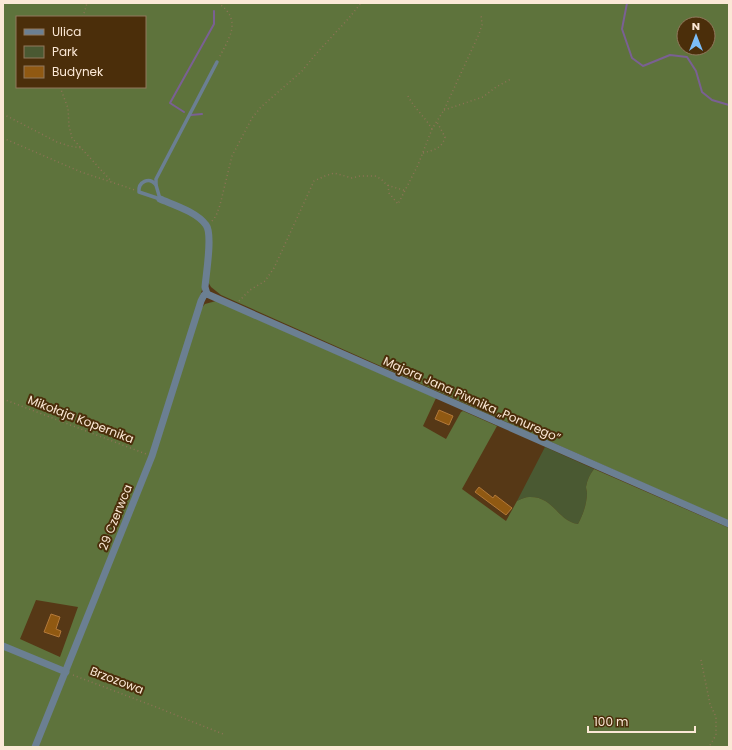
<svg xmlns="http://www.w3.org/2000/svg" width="732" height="750" font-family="Poppins,sans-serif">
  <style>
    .green { fill: #4a5932 }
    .forest { fill: #5e733c; fill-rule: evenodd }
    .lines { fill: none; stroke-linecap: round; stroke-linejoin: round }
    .stream { stroke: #7a6093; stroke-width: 2 }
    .building { fill: #905912; stroke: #b37939 }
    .path { stroke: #8d7356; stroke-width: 1.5; stroke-dasharray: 1 3; stroke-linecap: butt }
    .lane { stroke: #6b7f92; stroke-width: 3.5 }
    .street { stroke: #6b7f92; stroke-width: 7 }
    .labels { text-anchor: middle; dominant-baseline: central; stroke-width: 4; stroke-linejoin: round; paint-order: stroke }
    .street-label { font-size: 12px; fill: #fbe8d6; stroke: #4b2e0a }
  </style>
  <rect width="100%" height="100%" fill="#563816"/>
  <path class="green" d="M545,447l49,22c-4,5 -7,11 -8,18 0,2 1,4 1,6 0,10 -4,22 -9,31 -21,-3 -24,-28 -49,-27 -3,0 -8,2 -12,4z"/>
  <path class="forest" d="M3,3h726v518l-508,-226 -10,-8 -7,-12 -2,15 -10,30 13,-16 11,-3 220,97 -13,28 23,13 15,-27 2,-1 34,15 -35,63 44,32 11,-20c4,-2 9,-4 12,-4 25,-1 28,24 49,27 5,-9 9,-21 9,-31 0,-2 -1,-4 -1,-6 1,-7 4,-13 8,-18l135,59v219h-726zM17,17h128v70h-128zM684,24h24v24h-24zM36,600l42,7 -18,50 -40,-18z"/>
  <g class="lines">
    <g class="stream">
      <polyline points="627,3 622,29 632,58 643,66 670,55 687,57 696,71 702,92 712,100 729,105"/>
      <polyline points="184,112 170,103 214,24 214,11"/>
      <polyline points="191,115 202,114"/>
    </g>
  </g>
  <g class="building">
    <polygon points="439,410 453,416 449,425 435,419"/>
    <polygon points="479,487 493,498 495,495 512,508 506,515 475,492"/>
    <polygon points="51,614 60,617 56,629 61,631 59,637 44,632"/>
  </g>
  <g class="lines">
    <g class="path">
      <path d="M218,3c25,17 11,35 1,55"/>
      <polyline points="83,17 87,3"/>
      <polyline points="60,87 68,108 69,126 72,138 112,182"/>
      <path d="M408,96c6,12 17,21 24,33"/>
      <polyline points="444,110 483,97 496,87 511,79"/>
      <polyline points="3,114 57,142 69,146 82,148"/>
      <polyline points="3,138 81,172 135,190"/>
      <path d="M423,153c10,-3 19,-4 22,-16l-8,-15"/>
      <polyline points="388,185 389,193 398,204 418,165 432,129 444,110 479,34 482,25 481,14"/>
      <polyline points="212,221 216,216 220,205 232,156 252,118 261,107 302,71 315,55 349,18 361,3"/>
      <polyline points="239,301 250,290 265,281 274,268 314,181 325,176 334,173 352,178 360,176 375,176 381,179 387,185 406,191"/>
      <polyline points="3,399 146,454"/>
      <polyline points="701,660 710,704 716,717 716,735 709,747"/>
      <polyline points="73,675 156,707 223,734"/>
    </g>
    <g class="lane">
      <path d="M156,185c-7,-9 -18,-3 -17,7l21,7"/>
      <polyline points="160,199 156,185 156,179 217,62"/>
    </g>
    <g class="street">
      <path d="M160,199c14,6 37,13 46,26 7,9 0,49 -1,62l2,7"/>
      <polyline points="207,294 729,524"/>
      <polyline points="3,646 66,672"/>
      <polyline points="35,747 152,456 201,301 204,295 207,294"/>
    </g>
  </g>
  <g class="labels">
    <g class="street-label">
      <text transform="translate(472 399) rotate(24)">Majora Jana Piwnika „Ponurego”</text>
      <text transform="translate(81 419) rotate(21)">Mikołaja Kopernika</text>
      <text transform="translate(115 517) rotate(-68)">29 Czerwca</text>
      <text transform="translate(117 680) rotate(21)">Brzozowa</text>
    </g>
  </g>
  <rect width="732" height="750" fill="none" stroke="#fbe8d6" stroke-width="8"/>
  <rect x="16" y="16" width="130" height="72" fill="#4b2e0a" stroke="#91785c"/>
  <rect x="24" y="29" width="20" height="6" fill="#6b7f92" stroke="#91785c"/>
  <text x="52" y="36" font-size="12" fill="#fbe8d6">Ulica</text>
  <rect x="24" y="46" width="20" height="12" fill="#4a5932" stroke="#91785c"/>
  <text x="52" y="56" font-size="12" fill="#fbe8d6">Park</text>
  <rect x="24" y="66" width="20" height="12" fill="#905912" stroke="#91785c"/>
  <text x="52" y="76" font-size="12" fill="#fbe8d6">Budynek</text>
  <g transform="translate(696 36)"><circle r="19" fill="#4b2e0a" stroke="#91785c"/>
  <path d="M0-3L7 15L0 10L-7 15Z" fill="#7cbef9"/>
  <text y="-6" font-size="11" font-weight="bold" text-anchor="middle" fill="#fbe8d6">N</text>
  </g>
  <path d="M588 726v6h107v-6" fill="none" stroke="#fbe8d6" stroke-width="2"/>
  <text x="594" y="726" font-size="12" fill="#fbe8d6" stroke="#4b2e0a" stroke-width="3" paint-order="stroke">100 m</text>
</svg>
